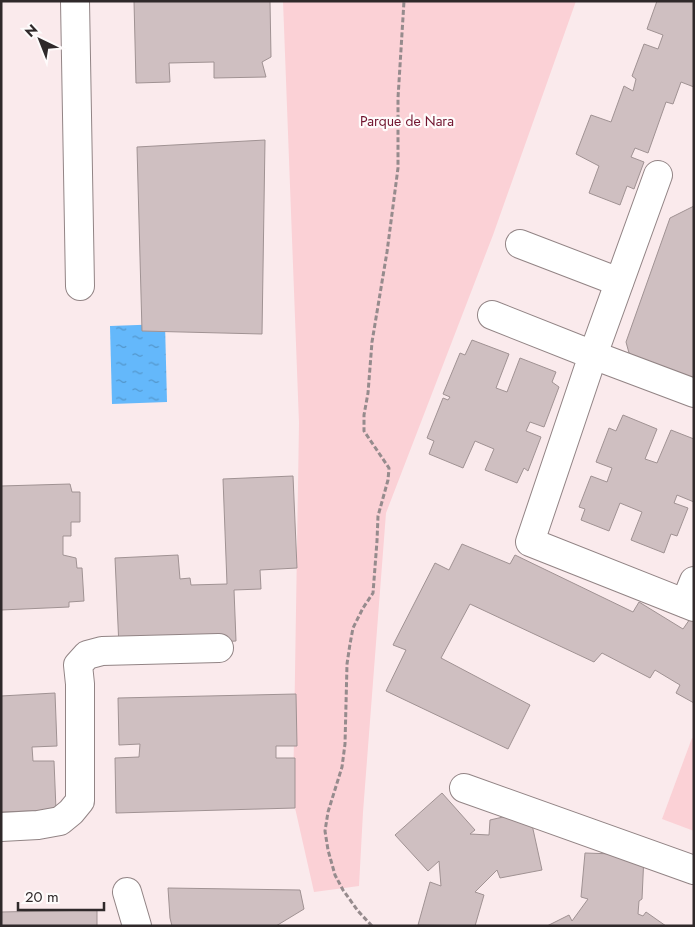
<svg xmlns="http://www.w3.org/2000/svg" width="695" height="927" font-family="Jost,sans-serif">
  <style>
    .park { fill: #fbd1d6 }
    .water { fill: url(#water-ripples) }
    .building { fill: #cfbfc1; stroke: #a09293 }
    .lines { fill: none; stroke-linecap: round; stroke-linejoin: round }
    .minor-casing { stroke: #928485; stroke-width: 30 }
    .path { stroke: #968b8d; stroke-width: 3; stroke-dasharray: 5 2.5; stroke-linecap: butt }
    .minor { stroke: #fff; stroke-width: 28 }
    .labels { text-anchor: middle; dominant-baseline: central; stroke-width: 4.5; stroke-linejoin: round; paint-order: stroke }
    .park-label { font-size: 14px; fill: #71152f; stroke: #fefbfb }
  </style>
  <defs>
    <pattern id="water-ripples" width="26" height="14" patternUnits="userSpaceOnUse" patternTransform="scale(1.25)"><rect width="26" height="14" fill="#64b8fb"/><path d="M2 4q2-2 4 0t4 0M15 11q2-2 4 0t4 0" fill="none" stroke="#5396cb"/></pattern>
  </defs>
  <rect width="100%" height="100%" fill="#faeaec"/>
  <g class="park">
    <polygon points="283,1 576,1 493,235 386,513 363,812 359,886 314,892 293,799 299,423"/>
    <polygon points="692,738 694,739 694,831 662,819"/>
  </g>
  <polygon class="water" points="165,324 167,402 112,404 110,326"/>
  <g class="building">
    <polygon points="134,1 270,1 271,57 262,62 266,77 214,78 214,62 169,63 170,82 136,83"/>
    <polygon points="657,1 694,1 694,87 681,82 673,104 666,102 648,153 635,148 631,157 644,162 634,189 627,186 620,205 589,193 599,166 576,154 591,115 611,122 624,86 633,91 636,79 632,76 644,44 658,49 663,35 647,29"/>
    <polygon points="265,140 262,334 142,331 137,147"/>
    <polygon points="694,206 694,380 638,359 629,353 626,342 670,218"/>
    <polygon points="472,340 509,354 496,388 507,392 520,358 556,372 552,382 559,387 544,427 530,422 526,431 541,437 528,471 524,468 517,483 485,470 494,449 475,441 463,468 429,454 434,441 427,438 443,398 448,400 450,397 443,394 460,353 465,355"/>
    <polygon points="623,415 657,429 645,459 657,463 671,430 694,439 694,502 677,495 674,503 688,508 677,536 671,534 664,553 631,540 642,512 620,503 609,531 581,520 585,509 579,507 591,476 607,482 612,468 596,462 609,428 616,431"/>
    <polygon points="293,476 297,568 260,570 261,589 234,590 236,641 119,647 115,558 178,555 180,579 190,578 191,585 227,584 223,479"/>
    <polygon points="70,484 72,492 80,492 80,522 71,522 71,536 63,536 63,555 76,558 77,568 82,568 84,601 69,602 69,607 1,610 1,486"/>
    <polygon points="462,544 510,564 515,555 633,612 639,602 683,629 692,616 694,617 694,703 676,693 680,685 655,670 650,678 602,653 594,662 470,604 441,658 530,705 508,749 386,691 406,650 393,645 435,563 449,570"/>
    <polygon points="55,693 57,746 32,747 33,761 54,761 56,810 1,812 1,696"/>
    <polygon points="296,694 297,746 276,746 276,758 295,758 295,808 116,813 115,758 139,757 140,744 119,745 118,698"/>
    <polygon points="442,793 475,830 470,834 489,835 490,820 529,811 542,870 500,878 497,870 475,892 484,895 475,926 418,925 430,882 441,886 439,861 428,871 395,835"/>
    <polygon points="585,853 644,855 642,899 639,901 638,914 643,916 646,912 666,926 547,926 569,915 572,921 588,899 581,897"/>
    <polygon points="168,888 300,890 304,909 276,926 172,926 170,918"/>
    <polygon points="97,910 97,926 1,926 1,912"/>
  </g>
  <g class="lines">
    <g class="minor-casing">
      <g id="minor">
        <polyline points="75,1 80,286"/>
        <polyline points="658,175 593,355 694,393"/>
        <polyline points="520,244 619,282"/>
        <polyline points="492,315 593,355 530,542 694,607"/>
        <polyline points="685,603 694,581"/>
        <polyline points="464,788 694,870"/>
        <polyline points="1,827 38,825 60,821 71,812 80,801 80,684 78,665 87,655 102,651 219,648"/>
        <polyline points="127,892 137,926"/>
      </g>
    </g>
    <polyline class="path" points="372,926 358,911 343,890 335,875 328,850 325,831 328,812 342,767 345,744 347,664 350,644 353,628 363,608 373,593 377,541 378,516 388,480 389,468 364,431 364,415 368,393 372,342 387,252 398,168 398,98 404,1"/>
    <use href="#minor" class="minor"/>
  </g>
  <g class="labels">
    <g class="park-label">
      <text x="407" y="121">Parque de Nara</text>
    </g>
  </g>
  <rect width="695" height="927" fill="none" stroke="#2f292a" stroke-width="5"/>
  <g transform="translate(40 40) rotate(317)" stroke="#fefbfb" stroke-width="4" paint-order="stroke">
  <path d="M0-4L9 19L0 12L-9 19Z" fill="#2f292a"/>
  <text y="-8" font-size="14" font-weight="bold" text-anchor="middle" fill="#2f292a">N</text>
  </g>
  <path d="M18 902v8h86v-8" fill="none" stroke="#2f292a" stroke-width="2.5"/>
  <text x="25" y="902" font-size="15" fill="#2f292a" stroke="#fefbfb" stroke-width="4" paint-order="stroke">20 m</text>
</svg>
